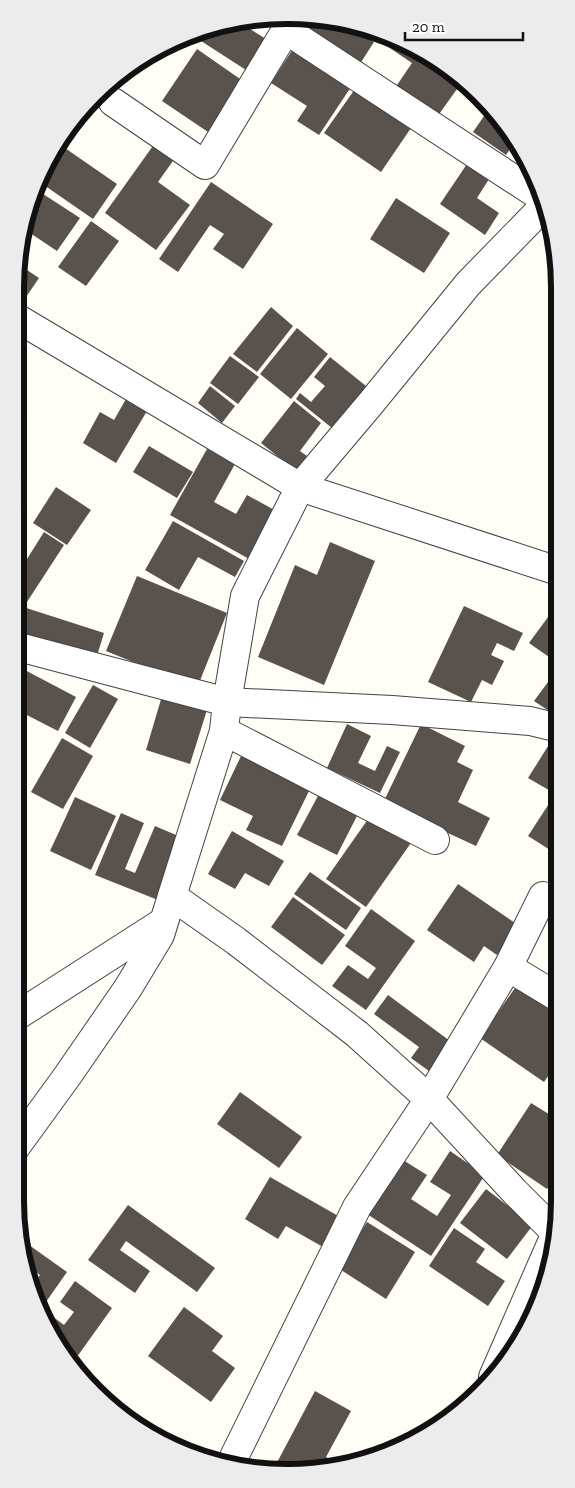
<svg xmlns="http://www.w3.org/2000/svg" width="575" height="1488" font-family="'Zilla Slab',serif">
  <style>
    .building { fill: #5a524d }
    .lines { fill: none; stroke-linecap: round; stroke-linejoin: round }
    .street-casing { stroke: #444; stroke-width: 30 }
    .street { stroke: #fff; stroke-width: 28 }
    .rim { fill: none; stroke: #111; stroke-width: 6 }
  </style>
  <rect width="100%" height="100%" fill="#fffdf5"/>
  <g class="building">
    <polygon points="303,21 347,24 374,42 358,67 299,27"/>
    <polygon points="239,22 266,39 246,70 201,41 206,33"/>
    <polygon points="382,35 438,61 436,64 462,82 437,117 395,88 412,63 378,40"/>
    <polygon points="197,49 243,81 208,132 162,101"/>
    <polygon points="293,49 351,87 319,135 297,121 307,106 271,83"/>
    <polygon points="355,89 411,128 381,172 324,133"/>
    <polygon points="491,106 515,142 506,155 473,132"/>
    <polygon points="83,111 69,133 67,131 71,121"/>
    <polygon points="155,143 175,158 158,182 190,205 156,250 105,213"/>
    <polygon points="62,146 117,184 93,219 41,183 53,158"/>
    <polygon points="467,164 489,179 477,198 499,213 485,235 440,204"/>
    <polygon points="211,182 273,224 243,269 213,249 224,234 210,225 178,272 159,259"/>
    <polygon points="37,190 80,218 57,251 30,233 20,248 24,217"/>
    <polygon points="396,198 450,233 424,273 370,239"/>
    <polygon points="91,221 119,241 86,286 58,267"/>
    <polygon points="18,264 39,278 24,300 15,294"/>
    <polygon points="271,307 293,326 257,372 233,354"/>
    <polygon points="297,328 328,354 291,399 260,374"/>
    <polygon points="230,356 259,377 238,404 210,383"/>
    <polygon points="330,357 366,386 332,428 296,399 300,393 311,402 325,386 314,377"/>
    <polygon points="15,373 26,378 15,401"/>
    <polygon points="210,386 235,406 222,423 198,403"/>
    <polygon points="126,399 147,411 116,463 83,443 100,412 114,420"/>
    <polygon points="294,401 321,423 300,451 307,456 296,471 261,443"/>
    <polygon points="149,446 193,472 177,498 133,472"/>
    <polygon points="207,449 235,464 214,502 236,514 247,495 278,512 251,560 170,515"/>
    <polygon points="56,487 91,510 67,545 33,523"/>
    <polygon points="173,521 244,561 235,577 198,557 179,590 145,570"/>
    <polygon points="44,532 64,545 25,605 15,599 15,578"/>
    <polygon points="330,542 375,561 324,685 258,657 295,565 317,575"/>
    <polygon points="137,576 227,613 197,688 106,651"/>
    <polygon points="559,602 559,664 529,643"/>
    <polygon points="17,605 104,633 96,659 15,632 15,611"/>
    <polygon points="464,606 523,633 514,651 497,643 491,655 504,661 492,685 482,680 471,702 428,682"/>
    <polygon points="559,667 559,703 552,713 534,701"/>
    <polygon points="21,668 76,697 58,731 15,709 15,680"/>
    <polygon points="93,685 118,699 90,748 65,733"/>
    <polygon points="162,696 207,710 190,764 146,750"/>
    <polygon points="347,724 371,736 358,763 375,771 387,746 400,752 380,793 327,768"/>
    <polygon points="421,724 465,746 457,762 473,770 458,802 490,818 476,846 383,803"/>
    <polygon points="555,735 559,737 559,796 528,778"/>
    <polygon points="62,738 93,756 63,809 31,792"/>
    <polygon points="241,756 310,789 282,846 246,830 253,816 220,800"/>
    <polygon points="319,794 358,814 337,855 297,835"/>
    <polygon points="75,797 116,816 91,870 50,851"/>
    <polygon points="552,799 559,804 559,852 558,855 528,836"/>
    <polygon points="373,812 413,840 366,907 326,879"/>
    <polygon points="121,813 144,823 125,869 135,873 155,826 183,838 158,900 95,875"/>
    <polygon points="232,831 284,861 269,886 245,873 235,889 208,874"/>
    <polygon points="310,872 361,908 346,930 294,894"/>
    <polygon points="458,884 518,925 497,955 484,946 474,962 427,930"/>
    <polygon points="293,897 345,935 322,965 271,927"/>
    <polygon points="371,909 415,941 366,1010 332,986 348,965 368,979 376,968 345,946"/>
    <polygon points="517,985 560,1014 560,1059 544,1082 480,1038"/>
    <polygon points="388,995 450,1041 429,1071 411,1058 419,1047 374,1014"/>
    <polygon points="240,1092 302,1137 279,1168 217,1124"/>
    <polygon points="531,1103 560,1121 560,1170 547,1189 497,1155"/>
    <polygon points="450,1151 485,1175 431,1256 367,1214 403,1160 427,1175 411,1199 437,1216 451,1195 430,1182"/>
    <polygon points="270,1177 340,1217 323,1247 286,1226 278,1239 245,1219"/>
    <polygon points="486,1189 533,1225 507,1259 460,1223"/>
    <polygon points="128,1205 215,1268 197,1292 126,1241 120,1250 150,1271 135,1293 88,1260"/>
    <polygon points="367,1222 415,1252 386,1299 338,1268"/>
    <polygon points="454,1228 485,1249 476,1262 505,1281 488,1306 429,1266"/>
    <polygon points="29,1245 67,1272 41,1309 30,1289 40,1275 26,1265 23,1252"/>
    <polygon points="75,1281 112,1308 74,1361 70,1358 45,1316 48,1313 64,1325 74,1312 60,1302"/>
    <polygon points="184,1307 223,1336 212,1351 235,1368 211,1402 148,1356"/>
    <polygon points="315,1391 351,1411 326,1457 340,1465 338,1468 273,1470"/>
    <polygon points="159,1434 173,1443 172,1444 156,1438"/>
  </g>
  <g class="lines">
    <g class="street-casing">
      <g id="street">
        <polyline points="286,30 541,197"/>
        <polyline points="113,102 205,165 292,20"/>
        <polyline points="544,206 468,284 371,403 300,487 245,596 227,702 224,731 172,896 236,941 357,1034 429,1099 515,1192 556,1233"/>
        <polyline points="15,317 300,487 558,571"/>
        <polyline points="15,646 227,702 392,710 530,721 559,728"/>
        <polyline points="224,731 435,840"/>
        <polyline points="508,967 559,998"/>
        <polyline points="15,1017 163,922"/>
        <polyline points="15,1148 68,1075 128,988 160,935 172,896"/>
        <polyline points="493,1377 555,1235"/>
        <polyline points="231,1463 357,1207 429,1099 508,967 543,896 559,907"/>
      </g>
    </g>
    <use href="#street" class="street"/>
  </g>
  <path d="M0 0H575V1488H0ZM287 24H288A263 263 0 0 1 551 287V1201A263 263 0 0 1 288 1464H287A263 263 0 0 1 24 1201V287A263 263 0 0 1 287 24Z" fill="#ececec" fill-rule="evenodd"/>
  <path class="rim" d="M287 24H288A263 263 0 0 1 551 287V1201A263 263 0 0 1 288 1464H287A263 263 0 0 1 24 1201V287A263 263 0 0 1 287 24Z"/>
  <path d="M405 32v8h118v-8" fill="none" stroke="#111111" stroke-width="2.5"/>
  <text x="412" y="32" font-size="15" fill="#111111" stroke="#ffffff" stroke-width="4" paint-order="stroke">20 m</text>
</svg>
